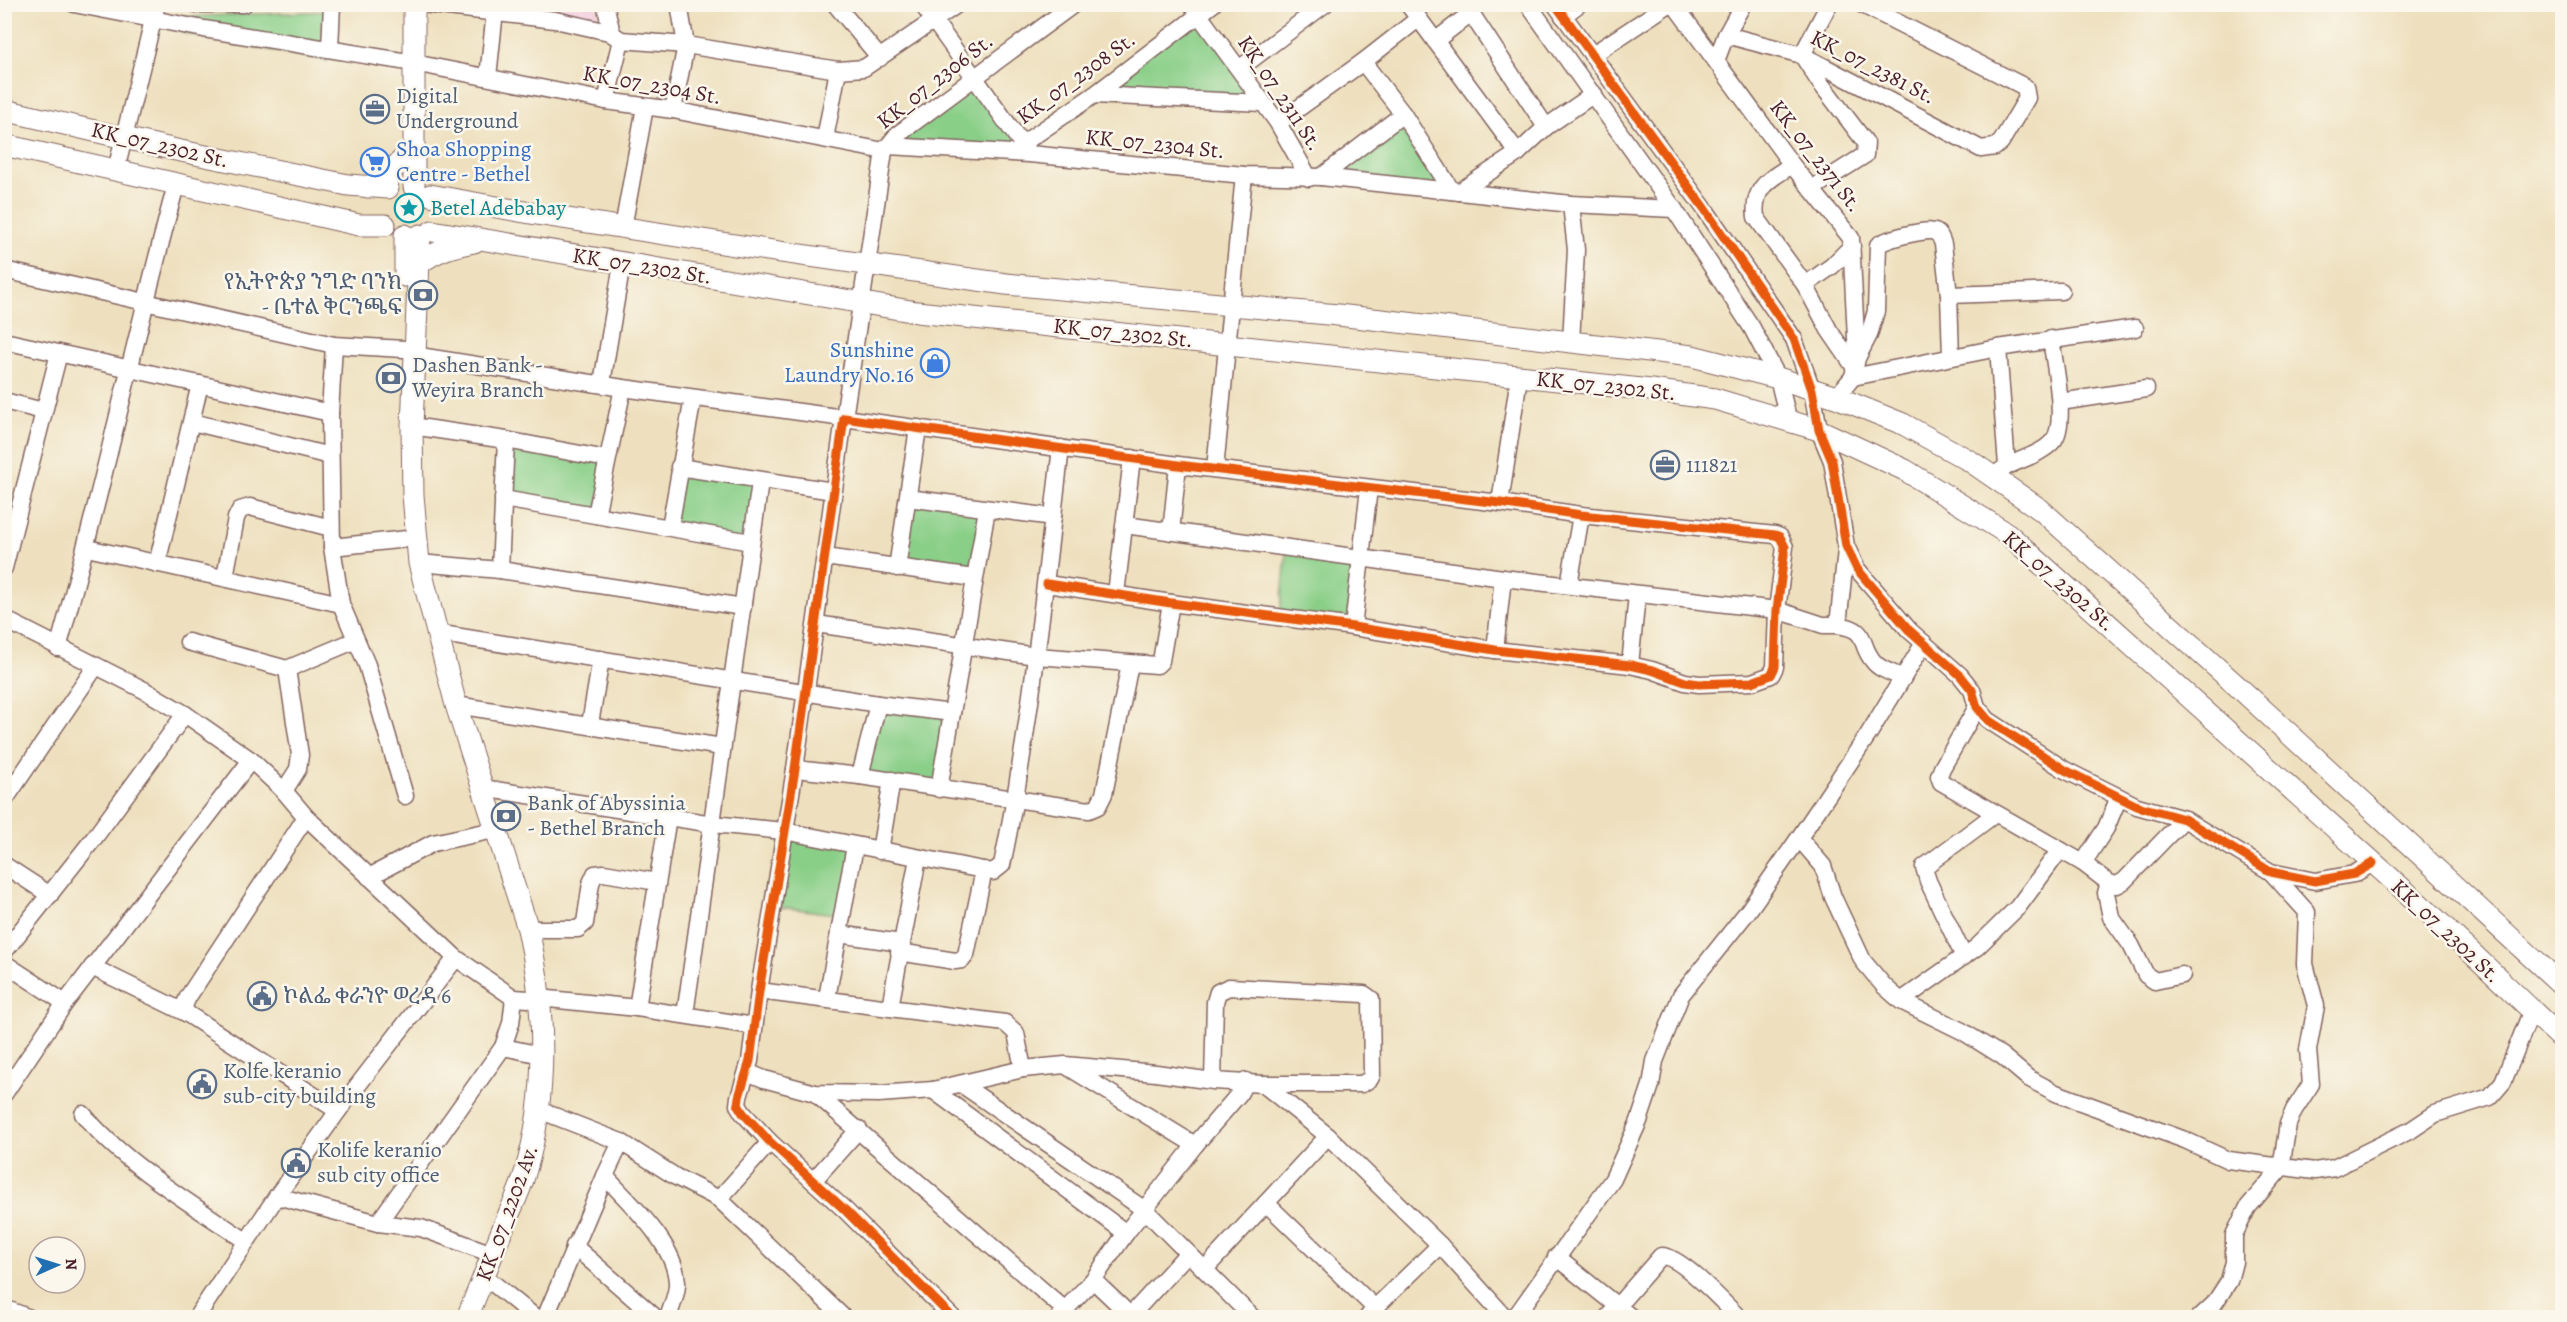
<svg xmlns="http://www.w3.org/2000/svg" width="2567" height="1322" font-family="Alegreya,'Noto Serif Ethiopic',serif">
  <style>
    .built { fill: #f3cfdf }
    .green { fill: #8acf88; stroke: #6a775a; stroke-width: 1.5 }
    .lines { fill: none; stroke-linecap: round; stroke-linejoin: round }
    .minor-casing { stroke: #83635e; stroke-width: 19 }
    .major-casing { stroke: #83635e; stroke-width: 23 }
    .minor { stroke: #fff; stroke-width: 16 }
    .major { stroke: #fff; stroke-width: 21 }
    .cycleway-casing { stroke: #fbf7ec; stroke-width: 13 }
    .cycleway { stroke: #e8590c; stroke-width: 9 }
    .labels { text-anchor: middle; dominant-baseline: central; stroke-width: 5; stroke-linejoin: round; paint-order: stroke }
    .street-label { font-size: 22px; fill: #4a1f2b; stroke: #fbf7ec }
    .service-label { font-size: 22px; fill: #4e5e75; stroke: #fbf7ec; text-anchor: start }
    .shop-label { font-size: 22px; fill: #366cbe; stroke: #fbf7ec; text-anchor: start }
    .culture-label { font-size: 22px; fill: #0d838f; stroke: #fbf7ec; text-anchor: start }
  </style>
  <rect width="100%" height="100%" fill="#fbf7ec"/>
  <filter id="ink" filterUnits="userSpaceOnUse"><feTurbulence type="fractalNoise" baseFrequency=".0167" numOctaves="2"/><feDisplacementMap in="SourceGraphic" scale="12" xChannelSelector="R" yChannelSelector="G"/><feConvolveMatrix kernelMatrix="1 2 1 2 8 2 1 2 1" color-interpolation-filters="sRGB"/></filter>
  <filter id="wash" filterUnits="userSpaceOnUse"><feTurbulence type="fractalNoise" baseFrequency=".008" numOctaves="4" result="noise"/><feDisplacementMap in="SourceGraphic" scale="24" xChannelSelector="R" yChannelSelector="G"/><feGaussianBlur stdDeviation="1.35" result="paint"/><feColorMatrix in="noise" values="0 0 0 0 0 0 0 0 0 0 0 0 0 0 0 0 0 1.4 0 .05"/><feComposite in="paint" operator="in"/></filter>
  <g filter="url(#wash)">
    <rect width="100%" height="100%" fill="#eee0be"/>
    <polygon class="built" points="551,5 597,5 599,20 594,24 552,18"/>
    <g class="green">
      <polygon points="332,11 327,61 186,34 153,18"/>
      <polygon points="1200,15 1263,103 1094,95"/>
      <polygon points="973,78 1029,154 888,146"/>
      <polygon points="1403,114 1452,191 1321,177"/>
      <polygon points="506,440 607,459 596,515 503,499"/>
      <polygon points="679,467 760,482 751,542 670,527"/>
      <polygon points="908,498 987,509 974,578 897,568"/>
      <polygon points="1287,547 1362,557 1353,627 1280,617"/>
      <polygon points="878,704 952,713 939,789 860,776"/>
      <polygon points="784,831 855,846 842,915 772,906"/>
    </g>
  </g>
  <g filter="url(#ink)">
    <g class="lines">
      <g class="minor-casing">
        <g id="minor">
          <polyline points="74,4 204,29 414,63 606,101 673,110 884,151"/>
          <polyline points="196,4 244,4"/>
          <polyline points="423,4 555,20 609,32 621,40 686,45 838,70 864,68 958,4"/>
          <polyline points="605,4 612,33"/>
          <polyline points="835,4 880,58"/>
          <polyline points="922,4 1027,151"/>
          <polyline points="1191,4 1278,123 1309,178"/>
          <polyline points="1408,4 1518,153"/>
          <polyline points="1465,4 1546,127"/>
          <polyline points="1528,4 1674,209 1752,328 1778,378 1789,422"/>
          <polyline points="1555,4 1704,208 1794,339 1812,390 1819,430 1832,461 1846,546 1857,569 1909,630 1960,675 1972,690 1977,707 1988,720 2065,770 2137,806 2184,819 2271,872 2315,881 2354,874 2373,863"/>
          <polyline points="1674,4 1792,165 1851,238 1857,358"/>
          <polyline points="1563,16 1579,4"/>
          <polyline points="1726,35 1802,55 1981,149 1995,147 2001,142 2027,98 2025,87 1861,4"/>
          <polyline points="1435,41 1471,13"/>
          <polyline points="330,49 332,4"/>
          <polyline points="1592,55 1669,4"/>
          <polyline points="1716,61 1726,35 1743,4"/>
          <polyline points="1363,62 1403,114 1452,191"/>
          <polyline points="1239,69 1325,4"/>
          <polyline points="488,77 495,11"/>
          <polyline points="1094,95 1263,103"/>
          <polyline points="606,101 621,40"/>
          <polyline points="673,110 686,45 679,4"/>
          <polyline points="1278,123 1363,62 1418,19"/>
          <polyline points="825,139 838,70"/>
          <polyline points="1022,144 1094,95 1213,4"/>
          <polyline points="888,146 1029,154 1244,175 1321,177 1571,204 1674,209"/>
          <polyline points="884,151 897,135 1074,4"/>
          <path d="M1792,165c-22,14 -40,22 -36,52l49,68 24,45 26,38"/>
          <polyline points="116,170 157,4"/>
          <polyline points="1321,177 1403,114"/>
          <polyline points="1813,188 1865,155 1866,143 1818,80 1802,55 1829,4"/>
          <polyline points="1459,192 1518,153 1546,127 1594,94"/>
          <polyline points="623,228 645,107"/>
          <polyline points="4,270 334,345 404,349"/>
          <polyline points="1805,285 1832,266 1852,246"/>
          <polyline points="1949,295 2061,291"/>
          <polyline points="4,341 330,413"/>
          <polyline points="1571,342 1576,250 1571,204"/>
          <polyline points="334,345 330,413 332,547 407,539"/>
          <polyline points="1998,348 2007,466 1999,472"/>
          <polyline points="413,355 623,388 844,418 884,151"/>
          <path d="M1853,377l4,-19 12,-23 7,-24 2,-66c8,-6 48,-17 57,-13 5,2 6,7 8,12l6,51 2,62"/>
          <polyline points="602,383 622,264"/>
          <polyline points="1836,397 1853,377 1998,348 2135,328"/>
          <polyline points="4,401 43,411"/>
          <polyline points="2060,402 2146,389"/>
          <polyline points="192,422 330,456"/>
          <polyline points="412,426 506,440 607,459"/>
          <path d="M2007,466c15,-7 36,-13 46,-25 15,-17 1,-79 -2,-102"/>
          <polyline points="679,467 833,491"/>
          <polyline points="1215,469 1244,175"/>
          <polyline points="908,498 1053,517"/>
          <polyline points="503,499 751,542"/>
          <polyline points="1500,503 1519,377"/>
          <polyline points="596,515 623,388"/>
          <polyline points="1125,525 1503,578 1777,610 1823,625 1838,625 1846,550"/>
          <polyline points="670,527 693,398"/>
          <polyline points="1171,532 1178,465"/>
          <polyline points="332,547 341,604 367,665 405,796"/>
          <polyline points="87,548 341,604"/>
          <polyline points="825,557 974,578"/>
          <polyline points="419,563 500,570 743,607"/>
          <polyline points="157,564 200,384"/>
          <polyline points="4,568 59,353"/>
          <polyline points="897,568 918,428"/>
          <polyline points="500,570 506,440"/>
          <polyline points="225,577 236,518 240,510 250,507 331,528"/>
          <polyline points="1569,585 1581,515"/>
          <polyline points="1116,594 1132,458"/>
          <polyline points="4,619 144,690 185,714 251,760 284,791 306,817 456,958 514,998 529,999"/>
          <polyline points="816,624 1036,656 1157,665 1161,661 1171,603"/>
          <path d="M1838,625c33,5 19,18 36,37 6,8 20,11 29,16"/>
          <polyline points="1353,627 1369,488"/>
          <polyline points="436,633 878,704 952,713"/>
          <polyline points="188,642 287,669"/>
          <path d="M58,648c44,-153 76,-309 118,-463"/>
          <polyline points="1495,650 1503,578"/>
          <polyline points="1630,665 1637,595"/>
          <polyline points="456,705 722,747"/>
          <polyline points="1977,707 1942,768 1939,776 1941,782 2083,863 2109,883 2117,885 2124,881 2184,819"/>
          <polyline points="590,724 601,659"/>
          <polyline points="795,769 860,776 1089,810 1098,806 1104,794 1130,664"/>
          <polyline points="860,776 878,704"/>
          <path d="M482,788l231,36 71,7 209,41 9,-7c29,-137 42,-277 59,-417"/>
          <polyline points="939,789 987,509"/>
          <polyline points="284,791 298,769 300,755 287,669 356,640"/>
          <polyline points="4,801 96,666"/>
          <polyline points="1799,838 1823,866 1833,897 1863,961 1884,986 1901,1001 1962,1031 2002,1056 2028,1078 2056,1093 2185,1140 2228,1160 2315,1171 2334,1168 2411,1130 2435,1114 2490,1097 2503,1082 2532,1010"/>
          <polyline points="880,851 892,780"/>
          <polyline points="2083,863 2106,828 2119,797"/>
          <polyline points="4,865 50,895"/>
          <polyline points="369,877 433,843 490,831"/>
          <polyline points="2109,883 2106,893 2111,917 2131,945 2146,975 2155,981 2182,975"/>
          <polyline points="528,929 578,929 585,923 591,883 595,874 604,873 657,882"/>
          <polyline points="839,934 901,943"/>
          <polyline points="4,952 95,837 185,714"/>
          <polyline points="899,952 955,961 962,960 966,955 984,870"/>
          <polyline points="1964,957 1928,881 1924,867 1995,814"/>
          <polyline points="456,958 338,1111 277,1196 378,1223 421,1228 484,1251"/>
          <polyline points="4,963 65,1003"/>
          <polyline points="92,967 186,1013 338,1111"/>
          <polyline points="759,991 1005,1023 1016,1033 1023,1069"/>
          <polyline points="539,998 637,1008 754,1026"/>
          <polyline points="827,998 855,846"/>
          <polyline points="1901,1001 1977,947 2018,907 2060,850"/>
          <polyline points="890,1007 918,858"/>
          <polyline points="637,1008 668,817"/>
          <polyline points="186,1013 184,1006 188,997 306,817"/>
          <polyline points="685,1015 760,482"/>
          <polyline points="503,1047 532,1053"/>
          <polyline points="1068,1067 1195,1145"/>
          <polyline points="747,1072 764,1079 815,1093 879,1094 933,1090 1023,1069 1065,1065 1156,1073 1213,1081 1263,1084 1362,1084 1370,1079 1372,1075 1371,999 1364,994 1229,987 1218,992 1215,1002 1213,1081"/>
          <polyline points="961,1084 1145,1210 1253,1318"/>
          <polyline points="1263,1084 1328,1136 1440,1245 1375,1308"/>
          <polyline points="933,1090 1126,1233"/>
          <polyline points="815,1093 1065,1310 1059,1318"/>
          <polyline points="4,1094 65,1003 251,760"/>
          <polyline points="539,1110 621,1142 676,1177 719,1199 844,1318"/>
          <path d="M83,1114c40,49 110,91 163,127"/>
          <polyline points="605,1176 621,1142"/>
          <polyline points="813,1181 859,1129"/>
          <polyline points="719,1199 770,1142"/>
          <polyline points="1266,1203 1375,1308 1367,1318"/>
          <polyline points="378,1223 503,1047 511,1023 514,998"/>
          <polyline points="1440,1245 1506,1318"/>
          <polyline points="574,1246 656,1318"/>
          <polyline points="1556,1257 1632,1318"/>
          <polyline points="1205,1269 1328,1136"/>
          <polyline points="484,1276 536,1318"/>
          <polyline points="1093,1280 1133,1318"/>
          <polyline points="4,1308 30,1318"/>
          <polyline points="1065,1310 1093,1280 1126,1233 1195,1145 1239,1094 1246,1081"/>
          <polyline points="1131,1315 1187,1254"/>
          <polyline points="196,1318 277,1196"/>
          <path d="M545,1318l60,-142c24,27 70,67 72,106 1,11 -6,25 -9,36"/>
          <polyline points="953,1318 845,1210 770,1142 743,1113 738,1105 739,1097 750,1061 759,991 795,769 844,418 1178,465 1500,503 1581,515 1775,535 1780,537 1785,547 1777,610 1775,667 1771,675 1752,682 1699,684 1685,682 1652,670 1630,665 1495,650 1353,627 1171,603 1047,584"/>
          <polyline points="1512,1318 1518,1313 1613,1179 1639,1121 1651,1085 1655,1061 1681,995 1748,911 1799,838 1868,735 1924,643"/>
          <path d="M1607,1318l54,-62c19,-1 63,47 78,62"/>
          <polyline points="2199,1318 2214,1304 2229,1281 2234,1262 2234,1235 2248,1207 2281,1168 2288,1124 2294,1110 2311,1084 2308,1050 2316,1006 2305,964 2307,912 2271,872"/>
        </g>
      </g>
      <g class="major-casing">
        <g id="major">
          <polyline points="414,4 414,187"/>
          <polyline points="4,110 176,150 348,185 388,188"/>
          <polyline points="4,145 359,225 385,225"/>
          <polyline points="368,187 382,180 401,161"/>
          <polyline points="430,195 536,214 780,252 1006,284 1338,315 1692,356 1778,378 1836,397 1903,424 1970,461 2041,510 2246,694 2562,985"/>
          <polyline points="432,231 917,312 1651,390 1715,399 1819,430 1905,470 2008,534 2436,919 2562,1039"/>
          <polyline points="405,235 405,276"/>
          <path d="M420,235l-8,191 1,69 6,68 37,142 72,224c18,79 20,167 -3,244 -5,19 -15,37 -22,55 -12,30 -24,60 -36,90"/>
          <path d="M418,265c16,-14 35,-19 56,-23"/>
        </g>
      </g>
      <use href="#minor" class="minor"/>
      <use href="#major" class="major"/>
      <g class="cycleway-casing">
        <g id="cycleway">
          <polyline points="1555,4 1704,208 1794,339 1812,390 1819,430 1832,461 1846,546 1857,569 1909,630 1960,675 1972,690 1977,707 1988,720 2065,770 2137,806 2184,819 2271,872 2315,881 2354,874 2373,863"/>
          <polyline points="953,1318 845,1210 770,1142 743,1113 738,1105 739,1097 750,1061 759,991 795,769 844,418 1178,465 1500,503 1581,515 1775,535 1780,537 1785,547 1777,610 1775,667 1771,675 1752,682 1699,684 1685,682 1652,670 1630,665 1495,650 1353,627 1171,603 1047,584"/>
        </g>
      </g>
      <use href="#cycleway" class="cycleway"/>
    </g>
  </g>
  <defs>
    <g id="office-ring" transform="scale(1.5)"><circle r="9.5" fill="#fbf7ec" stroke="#5c6f8a" stroke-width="1.5"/><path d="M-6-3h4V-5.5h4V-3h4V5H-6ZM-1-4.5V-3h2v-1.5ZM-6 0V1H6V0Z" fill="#5c6f8a"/></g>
    <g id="supermarket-ring" transform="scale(1.5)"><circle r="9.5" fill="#fbf7ec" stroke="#3f7fe0" stroke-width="1.5"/><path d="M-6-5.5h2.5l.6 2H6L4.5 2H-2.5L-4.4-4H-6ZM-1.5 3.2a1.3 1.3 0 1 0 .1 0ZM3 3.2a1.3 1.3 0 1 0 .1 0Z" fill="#3f7fe0"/></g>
    <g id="sight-ring" transform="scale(1.5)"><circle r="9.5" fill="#fbf7ec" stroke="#0f9aa8" stroke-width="1.5"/><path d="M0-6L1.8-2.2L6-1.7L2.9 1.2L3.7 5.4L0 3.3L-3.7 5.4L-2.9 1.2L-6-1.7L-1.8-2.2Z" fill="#0f9aa8"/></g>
    <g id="bank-ring" transform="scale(1.5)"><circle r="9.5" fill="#fbf7ec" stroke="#5c6f8a" stroke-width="1.5"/><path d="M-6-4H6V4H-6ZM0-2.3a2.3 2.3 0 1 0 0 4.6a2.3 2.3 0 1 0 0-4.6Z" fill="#5c6f8a"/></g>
    <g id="shop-ring" transform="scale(1.5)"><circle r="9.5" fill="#fbf7ec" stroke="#3f7fe0" stroke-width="1.5"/><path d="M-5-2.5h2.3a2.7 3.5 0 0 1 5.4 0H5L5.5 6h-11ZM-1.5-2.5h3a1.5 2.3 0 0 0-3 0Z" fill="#3f7fe0"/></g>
    <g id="civic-ring" transform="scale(1.5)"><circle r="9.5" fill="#fbf7ec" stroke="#5c6f8a" stroke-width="1.5"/><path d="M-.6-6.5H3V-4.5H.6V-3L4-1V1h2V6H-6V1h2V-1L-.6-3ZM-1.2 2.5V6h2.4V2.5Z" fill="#5c6f8a"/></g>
  </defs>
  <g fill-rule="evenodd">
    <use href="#office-ring" x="375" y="109"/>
    <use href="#supermarket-ring" x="375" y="162"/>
    <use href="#sight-ring" x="409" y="208"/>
    <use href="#bank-ring" x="423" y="295"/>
    <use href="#shop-ring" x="935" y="363"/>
    <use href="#bank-ring" x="391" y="378"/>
    <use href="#office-ring" x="1665" y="465"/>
    <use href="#bank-ring" x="506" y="816"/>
    <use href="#civic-ring" x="262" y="996"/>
    <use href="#civic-ring" x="202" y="1084"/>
    <use href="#civic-ring" x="296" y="1163"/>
  </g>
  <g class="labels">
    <g class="street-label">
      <text transform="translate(1873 67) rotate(27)">KK_07_2381 St.</text>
      <text transform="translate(1076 78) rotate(-36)">KK_07_2308 St.</text>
      <text transform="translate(935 81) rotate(-38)">KK_07_2306 St.</text>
      <text transform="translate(652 85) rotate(10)">KK_07_2304 St.</text>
      <text transform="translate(1280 93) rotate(56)">KK_07_2311 St.</text>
      <text transform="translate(1155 144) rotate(6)">KK_07_2304 St.</text>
      <text transform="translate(160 145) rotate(13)">KK_07_2302 St.</text>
      <text transform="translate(1816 156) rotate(52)">KK_07_2371 St.</text>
      <text transform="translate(642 266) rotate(9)">KK_07_2302 St.</text>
      <text transform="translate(1123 333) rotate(6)">KK_07_2302 St.</text>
      <text transform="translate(1606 386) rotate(6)">KK_07_2302 St.</text>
      <text transform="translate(2059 581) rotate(41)">KK_07_2302 St.</text>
      <text transform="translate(2446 931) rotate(43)">KK_07_2302 St.</text>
      <text transform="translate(507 1213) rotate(-70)">KK_07_2202 Av.</text>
    </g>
    <g class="service-label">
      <text x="396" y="96">Digital<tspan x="396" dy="25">Underground</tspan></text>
      <text x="402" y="282" text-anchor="end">የኢትዮጵያ ንግድ ባንክ<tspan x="402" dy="25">- ቤተል ቅርንጫፍ</tspan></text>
      <text x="412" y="365">Dashen Bank -<tspan x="412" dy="25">Weyira Branch</tspan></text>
      <text x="1686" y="465">111821</text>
      <text x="527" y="803">Bank of Abyssinia<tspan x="527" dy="25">- Bethel Branch</tspan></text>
      <text x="283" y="996">ኮልፌ ቀራንዮ ወረዳ 6</text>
      <text x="223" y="1071">Kolfe keranio<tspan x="223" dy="25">sub-city building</tspan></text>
      <text x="317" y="1150">Kolife keranio<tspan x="317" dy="25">sub city office</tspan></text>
    </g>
    <g class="shop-label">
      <text x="396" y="149">Shoa Shopping<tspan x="396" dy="25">Centre - Bethel</tspan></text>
      <text x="914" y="350" text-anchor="end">Sunshine<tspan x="914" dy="25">Laundry No.16</tspan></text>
    </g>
    <g class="culture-label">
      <text x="430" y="208">Betel Adebabay</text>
    </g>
  </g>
  <rect width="2567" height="1322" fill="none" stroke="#fbf7ec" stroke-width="24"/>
  <g transform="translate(57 1265) rotate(87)"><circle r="28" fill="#fbf7ec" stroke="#b4a19f" stroke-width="1.5"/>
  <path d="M0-4.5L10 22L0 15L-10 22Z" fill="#1f6fb2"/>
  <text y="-9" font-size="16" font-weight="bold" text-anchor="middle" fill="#4a1f2b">N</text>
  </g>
</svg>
